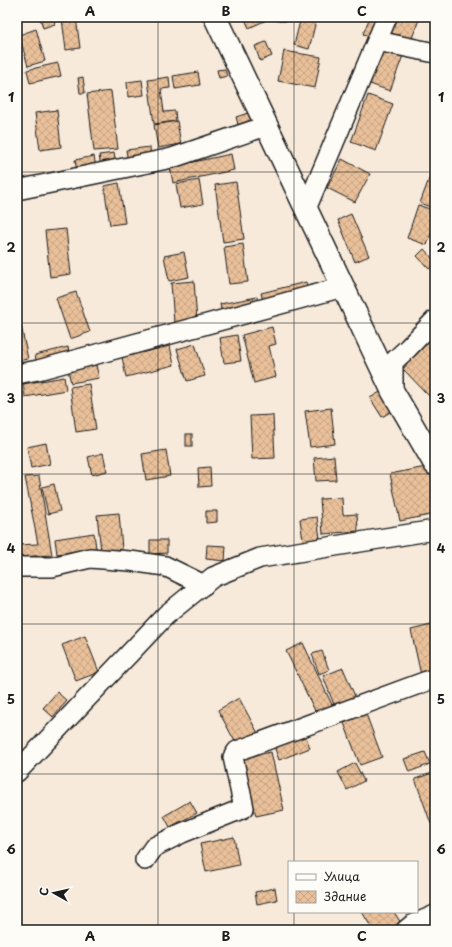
<svg xmlns="http://www.w3.org/2000/svg" width="452" height="947" font-family="'Playpen Sans',sans-serif">
  <style>
    .building { fill: url(#building-cross-hatch); stroke: #1c1c1c }
    .lines { fill: none; stroke-linecap: round; stroke-linejoin: round }
    .minor-casing { stroke: #1c1c1c; stroke-width: 22 }
    .tertiary-casing { stroke: #1c1c1c; stroke-width: 25 }
    .minor { stroke: #fdfcf7; stroke-width: 19 }
    .tertiary { stroke: #fdfcf7; stroke-width: 22 }
    .grid { fill: none; stroke: #1c1c1c; stroke-width: 1; stroke-opacity: 0.55 }
    .neatline { fill: none; stroke: #1c1c1c; stroke-width: 1.5 }
    .grid-label { font-size: 13px; text-anchor: middle; font-weight: bold; fill: #1c1c1c }
  </style>
  <defs>
    <pattern id="building-cross-hatch" width="8" height="8" patternUnits="userSpaceOnUse"><rect width="8" height="8" fill="#e9c099"/><path d="M0 0l8 8M0 8l8-8" fill="none" stroke="#c7a483"/></pattern>
  </defs>
  <rect width="100%" height="100%" fill="#f7eadb"/>
  <filter id="ink" filterUnits="userSpaceOnUse"><feTurbulence type="fractalNoise" baseFrequency=".025" numOctaves="2"/><feDisplacementMap in="SourceGraphic" scale="8" xChannelSelector="R" yChannelSelector="G"/><feConvolveMatrix kernelMatrix="1 2 1 2 8 2 1 2 1" color-interpolation-filters="sRGB"/></filter>
  <g filter="url(#ink)">
    <g class="building">
      <polygon points="40,17 53,17 55,24 43,28"/>
      <polygon points="76,17 80,48 66,50 62,19"/>
      <polygon points="244,17 273,17 249,28"/>
      <rect x="278" y="17" width="16" height="4"/>
      <polygon points="301,17 317,17 309,49 294,45"/>
      <polygon points="370,17 383,17 375,38 363,34"/>
      <polygon points="396,17 420,17 409,46 388,37"/>
      <polygon points="36,29 45,61 28,66 19,35"/>
      <polygon points="266,42 272,56 260,61 255,46"/>
      <polygon points="385,42 405,50 390,91 370,84"/>
      <polygon points="284,51 321,57 315,88 278,81"/>
      <polygon points="58,63 61,76 30,83 27,70"/>
      <polygon points="225,69 227,76 219,78 217,70"/>
      <polygon points="198,72 200,85 175,89 173,76"/>
      <polygon points="83,77 85,93 80,93 78,78"/>
      <polygon points="169,77 170,88 161,89 164,112 175,111 176,121 154,124 148,80"/>
      <polygon points="142,80 144,95 128,97 127,82"/>
      <polygon points="111,91 118,149 94,151 87,94"/>
      <polygon points="368,95 393,104 376,151 351,142"/>
      <polygon points="57,110 61,147 40,150 35,113"/>
      <polygon points="254,111 258,123 239,128 236,117"/>
      <polygon points="177,121 181,144 158,148 154,125"/>
      <polygon points="150,147 151,159 128,162 126,150"/>
      <polygon points="114,153 116,165 101,167 99,155"/>
      <polygon points="231,154 234,170 173,183 170,167"/>
      <polygon points="94,156 96,168 77,172 75,160"/>
      <polygon points="342,159 370,174 355,202 327,188"/>
      <polygon points="435,163 435,209 420,203"/>
      <polygon points="199,180 203,204 180,208 176,184"/>
      <polygon points="236,182 244,239 223,242 215,185"/>
      <polygon points="119,183 125,223 110,225 104,186"/>
      <polygon points="418,205 435,211 435,223 427,245 407,238"/>
      <polygon points="351,214 369,256 355,262 338,220"/>
      <polygon points="66,229 71,274 50,277 45,231"/>
      <polygon points="243,244 248,282 229,284 224,247"/>
      <polygon points="424,249 435,261 435,264 429,269 417,256"/>
      <polygon points="184,252 189,277 169,281 164,256"/>
      <polygon points="194,281 197,321 174,323 171,283"/>
      <polygon points="306,282 309,294 264,305 261,293"/>
      <polygon points="76,292 90,332 70,339 56,298"/>
      <polygon points="257,297 259,307 222,315 220,304"/>
      <polygon points="17,311 18,311 28,359 17,361"/>
      <polygon points="272,327 276,344 269,346 276,377 254,383 242,335"/>
      <polygon points="435,333 435,389 429,396 403,369"/>
      <polygon points="237,335 241,361 224,363 220,338"/>
      <polygon points="195,344 205,376 187,381 177,349"/>
      <polygon points="170,346 174,365 126,377 122,357"/>
      <polygon points="68,347 70,357 37,364 35,355"/>
      <polygon points="96,365 99,378 71,383 68,370"/>
      <polygon points="64,377 66,390 25,397 23,384"/>
      <polygon points="89,384 96,429 76,432 70,387"/>
      <polygon points="385,389 397,408 382,417 370,398"/>
      <polygon points="331,408 335,444 310,447 305,411"/>
      <polygon points="273,415 275,458 252,459 250,416"/>
      <rect x="186" y="434" width="6" height="12"/>
      <polygon points="46,443 50,464 31,468 27,447"/>
      <polygon points="166,450 170,476 146,480 142,454"/>
      <polygon points="103,453 107,471 92,475 88,457"/>
      <polygon points="334,456 336,480 316,481 314,458"/>
      <polygon points="431,466 435,484 435,514 400,521 390,474"/>
      <polygon points="210,467 211,486 199,487 198,468"/>
      <polygon points="39,476 52,555 17,557 17,545 38,544 25,477"/>
      <polygon points="54,484 60,511 48,514 42,487"/>
      <polygon points="342,498 343,515 357,514 358,531 323,534 320,499"/>
      <polygon points="206,511 217,511 217,522 206,523"/>
      <polygon points="119,513 122,549 101,551 97,515"/>
      <polygon points="317,517 320,538 303,541 300,519"/>
      <polygon points="94,533 96,548 57,554 55,539"/>
      <polygon points="150,540 167,540 167,553 150,554"/>
      <polygon points="207,545 226,546 225,561 206,559"/>
      <polygon points="431,625 435,641 435,672 421,675 411,630"/>
      <polygon points="85,636 99,672 76,681 62,645"/>
      <polygon points="303,643 334,709 318,717 286,651"/>
      <polygon points="322,651 329,670 319,674 312,654"/>
      <polygon points="343,668 357,701 336,710 323,676"/>
      <polygon points="57,692 67,701 53,717 43,708"/>
      <polygon points="239,698 260,737 239,749 218,710"/>
      <polygon points="366,714 382,757 360,765 344,723"/>
      <polygon points="305,734 310,748 279,760 274,746"/>
      <polygon points="271,752 284,810 256,816 243,758"/>
      <polygon points="425,752 430,764 409,772 404,759"/>
      <polygon points="355,763 364,781 347,790 338,772"/>
      <polygon points="435,772 435,822 431,824 415,779"/>
      <polygon points="190,801 197,813 170,827 164,816"/>
      <polygon points="234,837 239,865 206,872 200,844"/>
      <polygon points="275,888 277,900 257,904 255,892"/>
      <polygon points="362,912 394,912 403,926 396,930 373,930"/>
    </g>
    <g class="lines">
      <g class="minor-casing">
        <g id="minor">
          <polyline points="377,41 435,53"/>
          <polyline points="17,190 172,158 266,126"/>
          <polyline points="306,209 387,17"/>
          <polyline points="17,374 38,370 343,287"/>
          <polyline points="393,392 393,362 408,348 435,320"/>
          <polyline points="17,567 52,567 90,558 130,561 165,566 204,585"/>
          <polyline points="17,772 166,615 213,577 260,558 435,530"/>
          <polyline points="145,860 154,847 182,833 244,808 233,757 237,751 435,678"/>
          <polyline points="406,930 412,925 435,915"/>
        </g>
      </g>
      <g class="tertiary-casing">
        <polyline id="tertiary" points="215,17 393,392 435,464"/>
      </g>
      <use href="#minor" class="minor"/>
      <use href="#tertiary" class="tertiary"/>
    </g>
  </g>
  <path class="grid" d="M158,17v913M294,17v845M17,172h418M17,323h418M17,474h418M17,624h418M17,774h418M294,912v18"/>
  <rect width="452" height="947" fill="none" stroke="#fdfcf7" stroke-width="44"/>
  <rect x="288" y="861" width="130" height="52" fill="#fdfcf7" stroke="#a3a29f"/>
  <rect x="296" y="874" width="20" height="6" fill="#fdfcf7" stroke="#a3a29f"/>
  <text x="324" y="881" font-size="12" fill="#1c1c1c">Улица</text>
  <rect x="296" y="891" width="20" height="12" fill="url(#building-cross-hatch)" stroke="#a3a29f"/>
  <text x="324" y="901" font-size="12" fill="#1c1c1c">Здание</text>
  <g transform="translate(54 893) rotate(278)" stroke="#fdfcf7" stroke-width="3" paint-order="stroke">
  <path d="M0-3L7 15L0 10L-7 15Z" fill="#1c1c1c"/>
  <text y="-6" font-size="11" font-weight="bold" text-anchor="middle" fill="#1c1c1c">С</text>
  </g>
  <rect x="22" y="22" width="408" height="903" class="neatline"/>
  <g class="grid-label">
    <text x="90" y="16">A</text>
    <text x="226" y="16">B</text>
    <text x="362" y="16">C</text>
    <text x="11" y="102">1</text>
    <text x="441" y="102">1</text>
    <text x="11" y="252">2</text>
    <text x="441" y="252">2</text>
    <text x="11" y="403">3</text>
    <text x="441" y="403">3</text>
    <text x="11" y="553">4</text>
    <text x="441" y="553">4</text>
    <text x="11" y="704">5</text>
    <text x="441" y="704">5</text>
    <text x="11" y="854">6</text>
    <text x="441" y="854">6</text>
    <text x="90" y="941">A</text>
    <text x="226" y="941">B</text>
    <text x="362" y="941">C</text>
  </g>
</svg>
